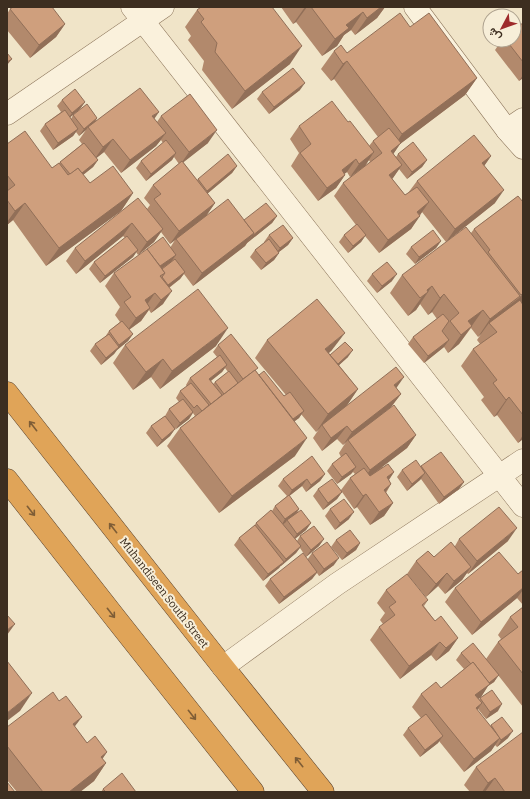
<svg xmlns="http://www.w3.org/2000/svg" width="530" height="799" font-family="Bitter,Vazirmatn,serif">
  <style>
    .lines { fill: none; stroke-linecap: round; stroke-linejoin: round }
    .minor-casing { stroke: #8d765c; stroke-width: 23 }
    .highway-casing { stroke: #5b4430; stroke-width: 23 }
    .minor { stroke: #faf1dc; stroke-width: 22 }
    .highway { stroke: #e0a458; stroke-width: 22 }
    .wall { fill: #b2896c; fill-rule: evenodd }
    .shaded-wall { fill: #916f58 }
    .building { fill: #cf9f7d; stroke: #916f58 }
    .oneway { stroke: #7e5d36 }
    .labels { text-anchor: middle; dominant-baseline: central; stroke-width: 4; stroke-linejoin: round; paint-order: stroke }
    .street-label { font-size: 11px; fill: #3d2e20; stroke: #f7eed8 }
  </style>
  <rect width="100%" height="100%" fill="#f0e4c8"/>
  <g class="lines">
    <g class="minor-casing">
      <g id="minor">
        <polyline points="132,7 523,506"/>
        <polyline points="415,7 507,130 523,148"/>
        <polyline points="7,114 163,7"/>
        <polyline points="507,130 523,119"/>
        <polyline points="223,667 337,584 523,460"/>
      </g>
    </g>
    <g class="highway-casing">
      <g id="highway">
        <polyline points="7,393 223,667 323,792"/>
        <polyline points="7,480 116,619 253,792"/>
      </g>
    </g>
    <use href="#minor" class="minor"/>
    <use href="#highway" class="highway"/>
  </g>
  <g class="wall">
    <polygon points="281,7 385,7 377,18 355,35 351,30 344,35 337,46 322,56 296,22 293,24"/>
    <polygon points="10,9 65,24 56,37 30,58 7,30 7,14"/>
    <polygon points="197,10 290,64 232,109 202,70 204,61 188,40 191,36 185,27"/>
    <polygon points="523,23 523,78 519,81 495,50 502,40 514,40"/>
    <polygon points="410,27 477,78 465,95 400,144 393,154 396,157 398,154 427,160 422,167 407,179 399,169 392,179 405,195 408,193 417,181 491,156 484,166 495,203 446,242 422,212 411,229 379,253 365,236 361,242 348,253 339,242 344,235 356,225 334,196 343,183 370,162 369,160 365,166 350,177 347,172 344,174 345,175 336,188 318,201 291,166 299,153 290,139 299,126 348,122 369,146 373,141 378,137 334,79 331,81 321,69 334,51 347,53"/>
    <polygon points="300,90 269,114 257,99 262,92"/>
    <polygon points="62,100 85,102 80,109 70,117 71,119 73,115 97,118 95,122 154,118 157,122 161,116 208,143 183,162 197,180 198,179 237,166 232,173 207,194 215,203 206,216 244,220 277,216 272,223 247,243 245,246 193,286 184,274 180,279 169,288 163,304 151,313 149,310 141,321 129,330 133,334 128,341 117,350 114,354 101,365 90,351 95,344 105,337 109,331 120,322 115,315 120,307 105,286 114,273 170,248 175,240 170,244 161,232 154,242 138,255 136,252 133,257 100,283 89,269 94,262 125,238 123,236 76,274 66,261 75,248 147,209 150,205 144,198 153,185 179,164 174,157 172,160 146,181 136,168 141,161 163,143 161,140 156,146 121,173 104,152 96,158 98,160 93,167 83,175 90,183 133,193 121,211 46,266 13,220 7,225 7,144 52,168 59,163 82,144 79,140 86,130 79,136 76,132 73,136 53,150 40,131 45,124 61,112 57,106"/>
    <polygon points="518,196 521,302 523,305 523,439 518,443 497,415 494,417 481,400 484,397 461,366 473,349 480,344 477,340 481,334 478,337 471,328 459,344 448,353 444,347 424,363 408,344 413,337 437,319 432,312 428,315 420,304 416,310 408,316 390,293 402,275 471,233 474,229"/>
    <polygon points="269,235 293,238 288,245 279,252 279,253 274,260 261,270 250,257 255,250 265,242 264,242"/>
    <polygon points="441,241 436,248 415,264 406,254 411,247"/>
    <polygon points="372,274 392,281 377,293 367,281"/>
    <path d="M267,340l65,10 -3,3 1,2 18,2 -9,8 19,24 -12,17 51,-17 4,5 -10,13 -13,11 38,17 -9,13 -25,19 12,5 -5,8 2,4 -5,9 7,10 -9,13 -14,9 -13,-18 -3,2 -12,-17 -5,7 -14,11 -10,-14 5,-7 23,1 9,-12 5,-4 -2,-2 -2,2 -14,10 -10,-13 5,-7 9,-7 -2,-4 7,-11 -3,3 -6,-6 -15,12 -9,-13 6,-9 -3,3 -15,-18 -2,4 -5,3 1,35 -76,57 -52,-67 13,-18 15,-12 -2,-3 -4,6 -14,10 -5,7 -13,11 -11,-14 5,-7 14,-10 4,-7 10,-7 -3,-4 4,-7 7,-4 -1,-2 4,-7 27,-21 -4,-5 5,-7 38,26 3,4 25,21 2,-1 -31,-37zM225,368l3,4 -13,10 -2,2 -2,-3 11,-9z"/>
    <polygon points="125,345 216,346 160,389 151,377 133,390 113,363"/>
    <polygon points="421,466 464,482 459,489 439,504 421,479 407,491 397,477 402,470 421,467"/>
    <polygon points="325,474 320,481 306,492 302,486 289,496 299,509 297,513 311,523 306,530 295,539 297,541 300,536 324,539 319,546 306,557 300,548 296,553 281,566 281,565 279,568 263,581 234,545 239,538 254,526 256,523 272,511 275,506 287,496 278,486 283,479"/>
    <polygon points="330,509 349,519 335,530 325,516"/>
    <polygon points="459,539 508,541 468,574 467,573 462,580 445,594 438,586 426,597 407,574 416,561 434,557 455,546"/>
    <polygon points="336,540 360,543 356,550 342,560 331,547"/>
    <polygon points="312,553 334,565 319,576 317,573 312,579 279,604 265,586 270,579 307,560"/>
    <polygon points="523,570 523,605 517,598 472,635 445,602 455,588 518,574"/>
    <polygon points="386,590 428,600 424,606 435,621 458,638 449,651 436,661 431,655 400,679 370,640 379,627 383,624 380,620 385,613 377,603"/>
    <polygon points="523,607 523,707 498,675 494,682 488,686 481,697 478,699 479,700 480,698 498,711 486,719 478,709 477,710 490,726 491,725 508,738 497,747 495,745 491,751 464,772 439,741 438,743 420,757 403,735 408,728 421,718 412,707 421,694 441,688 464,669 456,660 461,653 486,659 498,642 501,639 498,635 510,617"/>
    <polygon points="7,727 75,727 87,743 107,752 102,759 106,763 94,781 80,792 17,792 7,780"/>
    <polygon points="476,767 523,792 470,792 464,785"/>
    <polygon points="103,789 136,792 101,792"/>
  </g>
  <g class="shaded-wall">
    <polygon points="305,7 307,7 296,22 293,24"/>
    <polygon points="381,7 385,7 377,18 355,35 367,18"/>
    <polygon points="363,12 351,30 344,35 337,46 322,56 335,39 346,25"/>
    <polygon points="65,24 56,37 30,58 39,45"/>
    <polygon points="302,46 290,64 232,109 245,91"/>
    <polygon points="12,59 7,65 7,62"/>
    <polygon points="347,61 334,79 331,81 343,64"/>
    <polygon points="523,75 523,78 519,81"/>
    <polygon points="477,78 465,95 400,144 392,156 382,164 402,134"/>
    <polygon points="305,83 300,90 269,114 274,107"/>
    <polygon points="85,102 80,109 67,120 72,113"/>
    <polygon points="159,112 150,125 152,116"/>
    <polygon points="97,118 93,125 88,127 86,130 79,136 84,129"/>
    <polygon points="78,129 73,136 53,150 58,143"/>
    <polygon points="217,130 208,143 180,165 189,152"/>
    <polygon points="166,133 156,146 121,173 130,160"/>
    <polygon points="113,139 104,152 94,160 103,147"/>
    <polygon points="374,152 365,166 350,177 359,164"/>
    <polygon points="176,153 172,160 146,181 151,174"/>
    <polygon points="491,156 482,169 482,163"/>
    <polygon points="356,159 347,172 332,183 342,170"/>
    <polygon points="98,160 93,167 69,186 74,179"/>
    <polygon points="427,160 422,167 407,179 412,172"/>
    <polygon points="402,165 393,178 380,188 389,175"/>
    <polygon points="237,166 232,173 202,198 207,191"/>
    <polygon points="345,175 336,188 318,201 327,188"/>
    <polygon points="504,190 495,203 446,242 455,229"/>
    <polygon points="133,193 121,211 46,266 59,248"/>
    <polygon points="429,202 420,215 417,212"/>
    <polygon points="25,203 13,220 7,225 7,222 15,211"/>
    <polygon points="215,203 206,216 170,244 179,231"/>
    <polygon points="277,216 272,223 247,243 252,236"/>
    <polygon points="420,216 411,229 379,253 388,240"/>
    <polygon points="132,223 123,236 76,274 85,261"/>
    <polygon points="163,229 154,242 138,255 147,242"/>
    <polygon points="254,233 245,246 193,286 202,273"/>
    <polygon points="366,235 361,242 348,253 353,246"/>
    <polygon points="293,238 288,245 275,255 280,248"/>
    <polygon points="441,241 436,248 415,264 419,257"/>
    <polygon points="138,250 133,257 100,283 105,276"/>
    <polygon points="279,253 274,260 261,270 266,263"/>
    <polygon points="176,255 171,262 152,275 157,268"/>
    <polygon points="185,272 180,279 163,292 168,285"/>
    <polygon points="397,274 392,281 377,293 382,286"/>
    <polygon points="432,286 416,310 408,316 427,290"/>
    <polygon points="172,291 163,304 151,313 161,300"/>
    <polygon points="155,293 146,306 145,300"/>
    <polygon points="523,293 523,301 510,311 489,323 481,334 478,337 490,319 519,298"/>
    <polygon points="444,294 432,312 428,315 440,298"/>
    <polygon points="150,308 141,321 127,331 136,318"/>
    <polygon points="483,310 459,344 448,353 461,335 468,321"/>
    <polygon points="228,328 216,346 160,389 172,371"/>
    <polygon points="345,333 332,350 313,366 325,349"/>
    <polygon points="133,334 128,341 117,350 114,354 101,365 106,358 116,349 119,345"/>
    <polygon points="449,340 444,347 424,363 428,356"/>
    <polygon points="353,350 348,357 327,376 332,369"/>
    <polygon points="163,359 151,377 133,390 146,372"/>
    <polygon points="227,365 222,372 204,386 209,379"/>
    <polygon points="404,377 395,390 394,385"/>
    <polygon points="358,389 346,407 322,425 319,429 316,432 328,414"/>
    <polygon points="401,394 391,407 348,441 348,440 343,445 352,432"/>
    <polygon points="509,397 497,415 494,417 506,400"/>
    <polygon points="304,411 299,418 286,428 291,421"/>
    <polygon points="193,412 189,419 175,430 180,423"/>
    <polygon points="347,426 337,439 322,451 331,438"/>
    <polygon points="175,429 170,436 157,447 162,440"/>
    <polygon points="416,435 407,448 361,483 370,470"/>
    <polygon points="523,435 523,439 518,443"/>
    <polygon points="307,438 295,456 219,513 232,496"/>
    <polygon points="356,467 351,474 337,484 342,477"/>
    <polygon points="394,472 385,485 387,477"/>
    <polygon points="425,473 420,480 407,491 412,484"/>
    <polygon points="325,474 320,481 306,492 311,485"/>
    <polygon points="307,479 302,486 288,497 292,490"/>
    <polygon points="464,482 459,489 439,504 444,497"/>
    <polygon points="391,484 382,497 384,490"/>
    <polygon points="342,492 337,499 323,510 328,503"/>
    <polygon points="366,494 357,507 354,509 363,496"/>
    <polygon points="393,503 384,516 370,525 379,512"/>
    <polygon points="299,509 294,516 287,520 286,522 281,526 285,519"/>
    <polygon points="354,512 349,519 335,530 340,523"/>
    <polygon points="311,523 306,530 292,541 297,534"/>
    <polygon points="517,528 508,541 468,574 477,561"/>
    <polygon points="324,539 319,546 306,557 311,550"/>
    <polygon points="360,543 356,550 342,560 347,553"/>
    <polygon points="301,546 296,553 281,566 286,559"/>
    <polygon points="339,558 334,565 319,576 324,569"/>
    <polygon points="284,562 279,568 263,581 268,574"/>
    <polygon points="471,567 462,580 445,594 454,581"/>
    <polygon points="317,572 312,579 279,604 284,597"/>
    <polygon points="447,573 438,586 426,597 436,584"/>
    <polygon points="523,588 523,590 517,598 472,635 481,622"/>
    <polygon points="15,624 7,635 7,630"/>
    <polygon points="458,638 449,651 436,661 446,648"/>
    <polygon points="440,642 431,655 400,679 409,666"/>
    <polygon points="499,675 494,682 488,686 481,697 466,708 475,695 487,684"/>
    <polygon points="32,693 20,711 7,721 7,713"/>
    <polygon points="482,703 473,716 476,708"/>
    <polygon points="502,704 498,711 486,719 490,712"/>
    <polygon points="82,717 69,734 73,724"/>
    <polygon points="513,731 508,738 497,747 501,740"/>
    <polygon points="443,736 438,743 420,757 425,750"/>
    <polygon points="500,738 491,751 464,772 474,759"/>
    <polygon points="107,752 95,770 101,757"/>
    <polygon points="106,763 94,781 80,792 69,792"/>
    <polygon points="495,778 485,792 482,792 488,783"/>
  </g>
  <g class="building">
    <polygon points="13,7 52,7 65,24 39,45 10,9"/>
    <polygon points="201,7 272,7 302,46 245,91 215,52 217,43 201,22 204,19 197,10"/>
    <polygon points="311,7 381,7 367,18 363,12 346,25 349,28 335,39"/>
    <polygon points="400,13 410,27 429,13 477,78 402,134 347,61 343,64 334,51 341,45 347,53"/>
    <polygon points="523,23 523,62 506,40 514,40 514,29"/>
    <polygon points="7,53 12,59 7,62"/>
    <polygon points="293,68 305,83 274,107 262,92"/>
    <polygon points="140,88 159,112 152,116 166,133 130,160 113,139 103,147 88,127"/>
    <polygon points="75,89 85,102 72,113 62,100"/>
    <polygon points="190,94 217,130 189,152 161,116"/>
    <polygon points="332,101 348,122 350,121 374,152 359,164 356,159 342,170 345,175 327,188 300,153 311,144 299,126"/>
    <polygon points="87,104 97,118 84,129 73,115"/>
    <polygon points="65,110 78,129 58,143 45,124"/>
    <polygon points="389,128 401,143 391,151 402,165 389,175 405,195 417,187 429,202 417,212 420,216 388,240 343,183 382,153 373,141"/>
    <polygon points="25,131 52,168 59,163 68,175 78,168 90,183 113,166 133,193 59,248 25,203 15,211 7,200 7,191 15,185 7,175 7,144"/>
    <polygon points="474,135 491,156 482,163 504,190 455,229 417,181"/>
    <polygon points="166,140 176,153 151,174 141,161"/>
    <polygon points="413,142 427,160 412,172 398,154"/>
    <polygon points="84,143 98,160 82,173 78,168 70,174 60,162"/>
    <polygon points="228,154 237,166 207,191 198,179"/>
    <polygon points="182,161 215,203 179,231 154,199 161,194 153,185"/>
    <polygon points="518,196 523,202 523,293 521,295 488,252 490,250 474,229"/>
    <polygon points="138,198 163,229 147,242 132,223 85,261 75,248"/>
    <polygon points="228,199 254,233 202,273 176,239"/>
    <polygon points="266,203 277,216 252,236 254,233 244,220"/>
    <polygon points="357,224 366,235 353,246 344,235"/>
    <polygon points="283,225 293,238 280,248 269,235"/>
    <polygon points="466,227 520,296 490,319 483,310 468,321 472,326 461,335 450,321 459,313 444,294 440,298 432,286 427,290 428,292 420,298 402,275"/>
    <polygon points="433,230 441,241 419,257 411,247"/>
    <polygon points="127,236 138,250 105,276 94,262"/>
    <polygon points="163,237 176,255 160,266 147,249"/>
    <polygon points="269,239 279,253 266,263 255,250"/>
    <polygon points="147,249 165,273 160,276 172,291 161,300 155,293 145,300 150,308 136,318 124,302 131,297 114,273"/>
    <polygon points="175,259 185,272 168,285 162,277 165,273 162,269"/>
    <polygon points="387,262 397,274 382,286 372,274"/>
    <polygon points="198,289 228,328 172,371 163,359 146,372 125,345"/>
    <polygon points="317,299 345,333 325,349 358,389 328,414 267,340"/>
    <polygon points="520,300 523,305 523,415 509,397 506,400 493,383 497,380 473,349 497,332 489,323"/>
    <polygon points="443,314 449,321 442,331 449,340 428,356 413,337"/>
    <polygon points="122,321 133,334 119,345 109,331"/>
    <polygon points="109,334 119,347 106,358 95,344"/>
    <polygon points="231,334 258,368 243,379 218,345"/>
    <polygon points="345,342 353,350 338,364 330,355"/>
    <polygon points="220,355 227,365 209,379 222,395 211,404 190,378"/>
    <polygon points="396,367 404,377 394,385 401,394 352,432 347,426 331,438 322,425"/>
    <polygon points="255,370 307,438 232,496 180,428"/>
    <polygon points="229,371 238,383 224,394 215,382"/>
    <polygon points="264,371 284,396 290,392 304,411 293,419 259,375"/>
    <polygon points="191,383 209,405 202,411 197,405 194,408 180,391"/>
    <polygon points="183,399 193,412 180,423 169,409"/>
    <polygon points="394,405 416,435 370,470 348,440"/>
    <polygon points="165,416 175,429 162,440 151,426"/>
    <polygon points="441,452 464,482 444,497 421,466"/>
    <polygon points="346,453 356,467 342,477 332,464"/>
    <polygon points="312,456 325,474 311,485 307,479 292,490 283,479"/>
    <polygon points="416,460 425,473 412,484 402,470"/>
    <polygon points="388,464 394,472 387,477 391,484 384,490 393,503 379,512 366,494 363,496 350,478 364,468 370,476"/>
    <polygon points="332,479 342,492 328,503 318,489"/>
    <polygon points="289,495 299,509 285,519 275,506"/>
    <polygon points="344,499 354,512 340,523 330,509"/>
    <polygon points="499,507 517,528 477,561 459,539"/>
    <polygon points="271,510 301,546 286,559 256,523"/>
    <polygon points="301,510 311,523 297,534 287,520"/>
    <polygon points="255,525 284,562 268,574 239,538"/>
    <polygon points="314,526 324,539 311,550 300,536"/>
    <polygon points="350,530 360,543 347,553 336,540"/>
    <polygon points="327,542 339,558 324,569 312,553"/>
    <polygon points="451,542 471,567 454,581 447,573 436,584 416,561 428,551 434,557"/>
    <polygon points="499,552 518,574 523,570 523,588 481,622 455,588"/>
    <polygon points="303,553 317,572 284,597 270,579"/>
    <polygon points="407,574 428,600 422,605 435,621 441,616 458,638 446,648 440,642 409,666 379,627 395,615 389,607 396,602 386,590"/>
    <polygon points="523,607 523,674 498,642 518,627 510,617"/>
    <polygon points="7,615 15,624 7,630"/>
    <polygon points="473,643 499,675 489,683 473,662 471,664 461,653"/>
    <polygon points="7,661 32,693 7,713"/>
    <polygon points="473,662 490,684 475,695 482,703 476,708 500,738 474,759 421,694 436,682 441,688"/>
    <polygon points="492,690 502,704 490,712 480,698"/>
    <polygon points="53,692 59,701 66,696 82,717 73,724 87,743 95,736 107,752 101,757 106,763 69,792 43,792 7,746 7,727"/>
    <polygon points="426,714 443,736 425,750 408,728"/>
    <polygon points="502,717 513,731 501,740 491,725"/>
    <polygon points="523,732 523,792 505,792 495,778 488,783 476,767"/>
    <polygon points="122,773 136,792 106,792 103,789"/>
    <polygon points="7,782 15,792 7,792"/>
  </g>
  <defs><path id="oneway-shaft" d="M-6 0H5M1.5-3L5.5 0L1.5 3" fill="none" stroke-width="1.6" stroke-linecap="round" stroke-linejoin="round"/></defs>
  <g class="oneway">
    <use href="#oneway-shaft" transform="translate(33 426) rotate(-128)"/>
    <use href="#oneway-shaft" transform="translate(31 511) rotate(52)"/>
    <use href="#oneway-shaft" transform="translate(113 528) rotate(-128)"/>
    <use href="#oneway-shaft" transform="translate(111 613) rotate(52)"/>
    <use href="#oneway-shaft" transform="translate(192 715) rotate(52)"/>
    <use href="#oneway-shaft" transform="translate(299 762) rotate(-129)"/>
  </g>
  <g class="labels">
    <g class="street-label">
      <text transform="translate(164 593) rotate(52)">Muhandiseen South Street</text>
    </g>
  </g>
  <rect width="530" height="799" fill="none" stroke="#3d2e20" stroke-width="16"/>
  <g transform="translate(502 28) rotate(229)"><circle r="19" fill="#f7eed8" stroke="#ada18e"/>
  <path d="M0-3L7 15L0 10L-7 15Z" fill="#9e2a2b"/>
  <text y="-6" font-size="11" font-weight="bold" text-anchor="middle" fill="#3d2e20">ش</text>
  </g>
</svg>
